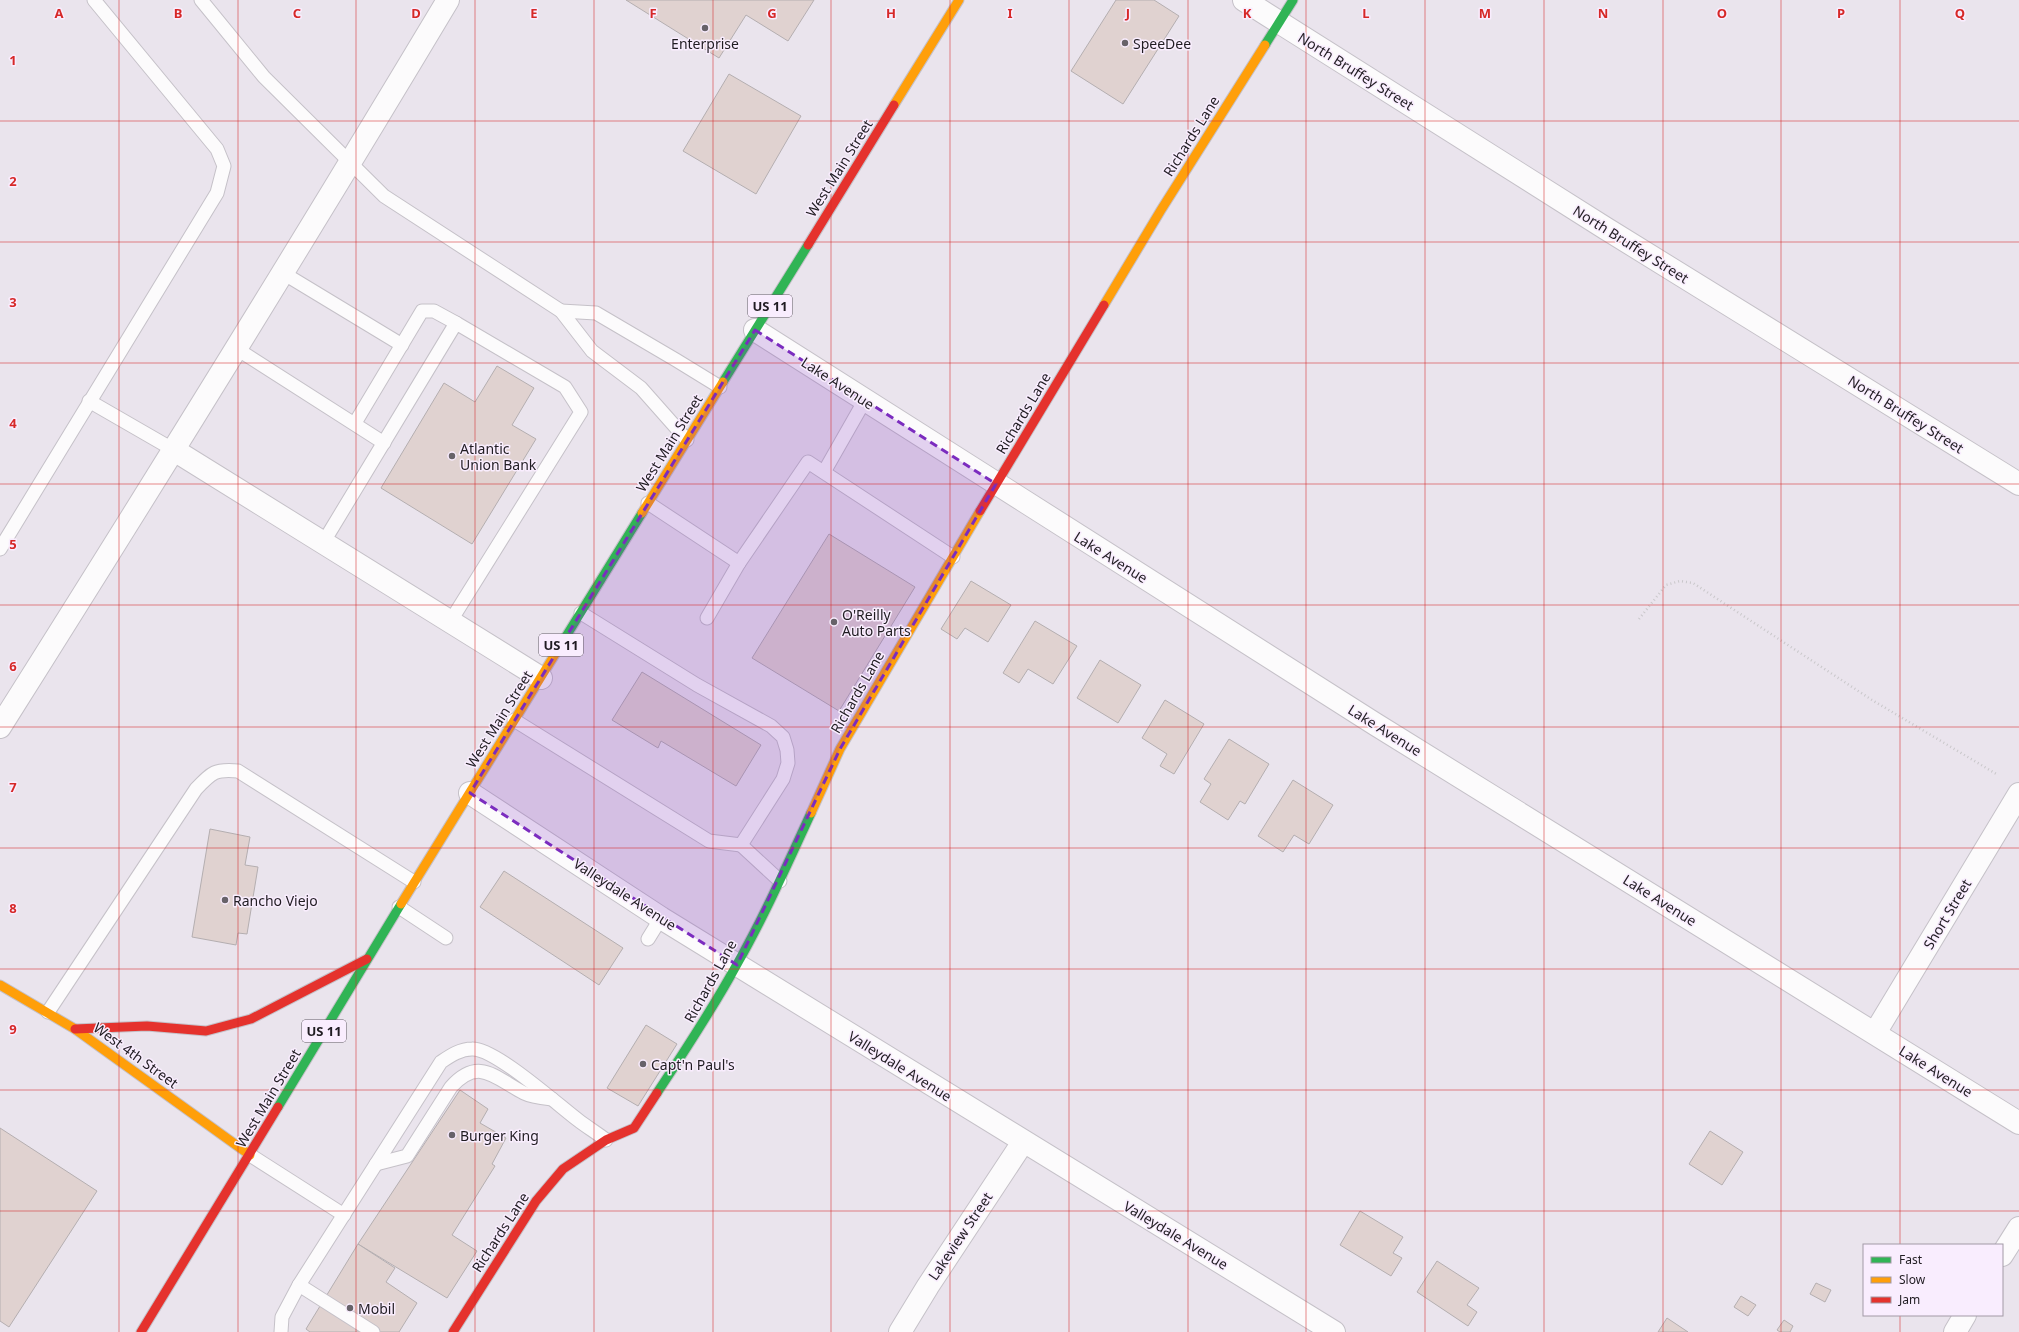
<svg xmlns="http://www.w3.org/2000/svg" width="2019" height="1332" font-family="'Noto Sans',sans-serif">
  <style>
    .building { fill: #e0d2d0; stroke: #b4aeb0 }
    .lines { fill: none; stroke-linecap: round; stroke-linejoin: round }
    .lane-casing { stroke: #c5c1c8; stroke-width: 15 }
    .street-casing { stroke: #c5c1c8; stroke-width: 24 }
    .fast-casing { stroke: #c5c1c8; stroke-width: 11 }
    .slow-casing { stroke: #c5c1c8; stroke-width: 11 }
    .jam-casing { stroke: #c5c1c8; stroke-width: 11 }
    .path { stroke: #c9c7ca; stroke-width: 2.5; stroke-dasharray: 1 3; stroke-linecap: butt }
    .lane { stroke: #fcfbfc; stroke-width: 13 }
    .street { stroke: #fcfbfc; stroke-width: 22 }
    .fast { stroke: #30b455; stroke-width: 9 }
    .slow { stroke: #ff9f0a; stroke-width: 9 }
    .jam { stroke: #e5322d; stroke-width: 9 }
    .marked { fill: #7b2cbf; fill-opacity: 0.2; stroke: #7b2cbf; stroke-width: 3; stroke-dasharray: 8 5; stroke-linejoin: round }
    .grid { fill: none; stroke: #d62828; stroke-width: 1; stroke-opacity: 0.55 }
    .poi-dot { fill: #676269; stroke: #f9edfe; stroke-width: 1.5 }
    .labels { text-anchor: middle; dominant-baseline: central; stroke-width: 3; stroke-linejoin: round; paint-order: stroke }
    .shield { fill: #f9edfe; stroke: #615b64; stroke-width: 1 }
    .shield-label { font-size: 13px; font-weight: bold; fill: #201c22 }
    .poi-label { font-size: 14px; fill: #201c22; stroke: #f9edfe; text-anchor: start }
    .street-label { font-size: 14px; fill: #201c22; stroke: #f9edfe }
    .grid-label { font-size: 13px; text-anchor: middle; font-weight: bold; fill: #d62828; stroke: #f9edfe; stroke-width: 3; stroke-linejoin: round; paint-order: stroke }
  </style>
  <rect width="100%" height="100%" fill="#eae4ed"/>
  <g class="building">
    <polygon points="626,0 814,0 788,41 746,15 719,58"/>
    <polygon points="1116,0 1154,0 1179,16 1123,104 1071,71"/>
    <polygon points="729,74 801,116 756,194 683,151"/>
    <polygon points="497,366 534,388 512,425 536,439 472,544 381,488 444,383 475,402"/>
    <polygon points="829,534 915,587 839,711 752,658"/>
    <polygon points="971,581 1011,605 988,642 965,628 957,639 941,629"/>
    <polygon points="1035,621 1077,646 1053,684 1028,669 1019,683 1003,673"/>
    <polygon points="1100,660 1141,685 1118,723 1077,698"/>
    <polygon points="642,672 761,745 736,786 661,741 658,748 612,720"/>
    <polygon points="1165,700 1204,724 1174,774 1160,766 1167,754 1142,738"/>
    <polygon points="1229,739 1269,764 1245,804 1240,801 1228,820 1200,802 1211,784 1204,779"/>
    <polygon points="1293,780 1333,805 1309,844 1294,835 1283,852 1258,836"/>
    <polygon points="210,829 250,837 245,865 258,867 247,934 238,933 236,945 192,937"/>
    <polygon points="504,871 623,948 599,985 480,907"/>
    <polygon points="646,1025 677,1044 638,1106 607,1088"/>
    <polygon points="460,1090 488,1109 480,1123 506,1138 492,1164 495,1166 452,1235 477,1251 447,1298 358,1244"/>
    <polygon points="0,1128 97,1191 9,1327 0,1321"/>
    <polygon points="1710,1131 1743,1152 1722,1185 1689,1164"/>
    <polygon points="1360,1211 1403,1237 1393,1253 1402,1258 1391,1276 1340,1245"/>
    <polygon points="358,1244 395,1268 386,1282 417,1303 399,1332 310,1332 306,1329"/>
    <polygon points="1437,1261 1479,1288 1467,1305 1477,1312 1468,1326 1417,1292"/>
    <polygon points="1816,1283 1831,1290 1825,1302 1810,1294"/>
    <polygon points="1741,1296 1756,1305 1748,1316 1734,1307"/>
    <polygon points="1667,1318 1688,1332 1658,1332"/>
    <polygon points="1784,1320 1793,1326 1790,1332 1780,1332 1777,1330"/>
  </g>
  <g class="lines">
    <g class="lane-casing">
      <g id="lane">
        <polyline points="201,0 264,77 384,196 561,311 592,351 641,388 687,440"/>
        <polyline points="283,273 402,345"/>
        <polyline points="561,311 596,313 676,360 720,387"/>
        <polyline points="237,349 384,443"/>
        <polyline points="89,401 174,450"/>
        <polyline points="355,423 422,311 434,311 456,323"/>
        <polyline points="824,472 865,400"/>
        <polyline points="648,503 739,563 808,462 953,557"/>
        <polyline points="323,543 456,323 565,387 581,412 450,622"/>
        <polyline points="0,549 217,193 224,166 217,149 94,0"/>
        <polyline points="707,618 739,563"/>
        <polyline points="514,720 709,841 741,845 783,779 788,763 787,750 783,737 771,726 697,685 581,613"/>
        <polyline points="741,845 780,881"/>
        <polyline points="399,907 446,938"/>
        <polyline points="648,939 661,918"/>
        <path d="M48,1012l148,-223c16,-17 19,-20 42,-18l176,111"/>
        <polyline points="250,1155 344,1215"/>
        <path d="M376,1164l31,-8 44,-69c28,-31 44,-9 73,6 8,4 19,5 28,6"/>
        <polyline points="299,1285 373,1332"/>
        <path d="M281,1332l1,-15 17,-32 142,-223c9,-6 19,-13 31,-13 23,-1 86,56 106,71 9,7 19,13 28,20"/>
      </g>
    </g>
    <g class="street-casing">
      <g id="street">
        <polyline points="1244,0 1605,228 2019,484"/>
        <polyline points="755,330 1375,724 2019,1123"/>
        <polyline points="174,450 541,678"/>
        <path d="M0,727c152,-241 302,-483 448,-727"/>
        <polyline points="470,793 661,918 1334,1332"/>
        <polyline points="1875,1033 2019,794"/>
        <polyline points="2002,1255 2019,1228"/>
        <polyline points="900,1332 928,1286 1023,1142"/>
        <polyline points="1955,1332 1965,1315"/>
      </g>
    </g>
    <g class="fast-casing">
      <g id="fast">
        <polyline points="1265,45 1293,0"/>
        <polyline points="723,382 808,245"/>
        <polyline points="557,651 642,513"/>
        <path d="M657,1093c27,-41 55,-83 79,-127 28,-49 51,-101 75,-153"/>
        <polyline points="278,1107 401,904"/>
      </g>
    </g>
    <g class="slow-casing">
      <g id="slow">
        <polyline points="894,105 959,0"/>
        <polyline points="1104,305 1161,210 1265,45"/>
        <polyline points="642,513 723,382"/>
        <polyline points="811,813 840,749 980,511"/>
        <polyline points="401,904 557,651"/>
        <polyline points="0,985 75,1029 250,1155"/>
      </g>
    </g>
    <g class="jam-casing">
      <g id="jam">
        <polyline points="808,245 894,105"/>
        <polyline points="980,511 1104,305"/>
        <polyline points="75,1029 147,1026 206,1031 251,1019 367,959"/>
        <polyline points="141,1332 278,1107"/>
        <polyline points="453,1332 536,1201 563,1169 606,1140 634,1128 657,1093"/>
      </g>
    </g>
    <polyline class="path" points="1639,619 1666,585 1680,581 1693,583 1872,700 1998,775"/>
    <use href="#lane" class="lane"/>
    <use href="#street" class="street"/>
    <use href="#fast" class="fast"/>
    <use href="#slow" class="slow"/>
    <use href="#jam" class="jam"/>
  </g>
  <path class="marked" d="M755,330l241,154 -156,265 -103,216 -267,-172z"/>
  <path class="grid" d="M119,0v1332M238,0v1332M356,0v1332M475,0v1332M594,0v1332M713,0v1332M831,0v1332M950,0v1332M1069,0v1332M1188,0v1332M1306,0v1332M1425,0v1332M1544,0v1332M1663,0v1332M1781,0v1332M1900,0v1245M0,121h2019M0,242h2019M0,363h2019M0,484h2019M0,605h2019M0,727h2019M0,848h2019M0,969h2019M0,1090h2019M0,1211h2019M1900,1315v17"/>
  <g class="poi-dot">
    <circle cx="705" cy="28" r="4"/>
    <circle cx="1125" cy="43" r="4"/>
    <circle cx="452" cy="456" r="4"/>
    <circle cx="834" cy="622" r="4"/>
    <circle cx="225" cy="900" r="4"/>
    <circle cx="643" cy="1064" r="4"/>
    <circle cx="452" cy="1135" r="4"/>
    <circle cx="350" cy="1308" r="4"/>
  </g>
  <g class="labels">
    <g class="shield">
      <rect x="748" y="295" width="44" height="22" rx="3"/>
      <rect x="539" y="634" width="44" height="22" rx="3"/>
      <rect x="302" y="1020" width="44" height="22" rx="3"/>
    </g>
    <g class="shield-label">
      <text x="770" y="306">US 11</text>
      <text x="561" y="645">US 11</text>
      <text x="324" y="1031">US 11</text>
    </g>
    <g class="poi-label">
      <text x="705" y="43" text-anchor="middle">Enterprise</text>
      <text x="1133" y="43">SpeeDee</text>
      <text x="460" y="448">Atlantic<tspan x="460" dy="16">Union Bank</tspan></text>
      <text x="842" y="614">O'Reilly<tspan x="842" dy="16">Auto Parts</tspan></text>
      <text x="233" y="900">Rancho Viejo</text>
      <text x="651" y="1064">Capt'n Paul's</text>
      <text x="460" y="1135">Burger King</text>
      <text x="358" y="1308">Mobil</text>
    </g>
    <g class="street-label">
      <text transform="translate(1356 71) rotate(32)">North Bruffey Street</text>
      <text transform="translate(1191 136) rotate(-58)">Richards Lane</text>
      <text transform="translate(839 168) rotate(-58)">West Main Street</text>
      <text transform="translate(1631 244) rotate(32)">North Bruffey Street</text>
      <text transform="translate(838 383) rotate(33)">Lake Avenue</text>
      <text transform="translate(1023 413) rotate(-59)">Richards Lane</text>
      <text transform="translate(1906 414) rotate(32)">North Bruffey Street</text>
      <text transform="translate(669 443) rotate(-58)">West Main Street</text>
      <text transform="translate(1111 557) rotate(32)">Lake Avenue</text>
      <text transform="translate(857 692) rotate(-60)">Richards Lane</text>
      <text transform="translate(499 719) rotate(-58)">West Main Street</text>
      <text transform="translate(1385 730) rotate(32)">Lake Avenue</text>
      <text transform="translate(625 894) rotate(33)">Valleydale Avenue</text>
      <text transform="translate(1660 900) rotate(32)">Lake Avenue</text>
      <text transform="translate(1947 914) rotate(-59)">Short Street</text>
      <text transform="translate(710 981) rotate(-61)">Richards Lane</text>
      <text transform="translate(136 1055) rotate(36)">West 4th Street</text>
      <text transform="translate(900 1066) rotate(32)">Valleydale Avenue</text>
      <text transform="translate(1936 1071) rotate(32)">Lake Avenue</text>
      <text transform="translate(268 1098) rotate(-59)">West Main Street</text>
      <text transform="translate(500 1232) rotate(-57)">Richards Lane</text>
      <text transform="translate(1176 1235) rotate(31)">Valleydale Avenue</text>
      <text transform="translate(960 1236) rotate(-56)">Lakeview Street</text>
    </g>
  </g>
  <g class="grid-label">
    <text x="59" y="18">A</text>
    <text x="178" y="18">B</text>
    <text x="297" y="18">C</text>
    <text x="416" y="18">D</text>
    <text x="534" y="18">E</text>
    <text x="653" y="18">F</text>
    <text x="772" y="18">G</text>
    <text x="891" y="18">H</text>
    <text x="1010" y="18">I</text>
    <text x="1128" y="18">J</text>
    <text x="1247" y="18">K</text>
    <text x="1366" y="18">L</text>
    <text x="1485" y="18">M</text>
    <text x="1603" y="18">N</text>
    <text x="1722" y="18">O</text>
    <text x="1841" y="18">P</text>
    <text x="1960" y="18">Q</text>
    <text x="13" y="65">1</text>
    <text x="13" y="186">2</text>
    <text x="13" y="307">3</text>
    <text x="13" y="428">4</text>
    <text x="13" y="549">5</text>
    <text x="13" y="671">6</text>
    <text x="13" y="792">7</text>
    <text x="13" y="913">8</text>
    <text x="13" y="1034">9</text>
  </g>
  <rect x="1863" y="1244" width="140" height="72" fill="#f9edfe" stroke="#a299a6"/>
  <rect x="1871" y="1257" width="20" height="6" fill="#30b455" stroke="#a299a6"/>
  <text x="1899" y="1264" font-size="12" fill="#201c22">Fast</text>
  <rect x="1871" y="1277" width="20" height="6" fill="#ff9f0a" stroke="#a299a6"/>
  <text x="1899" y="1284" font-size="12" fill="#201c22">Slow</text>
  <rect x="1871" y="1297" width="20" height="6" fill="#e5322d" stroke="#a299a6"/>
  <text x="1899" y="1304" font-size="12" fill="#201c22">Jam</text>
</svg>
